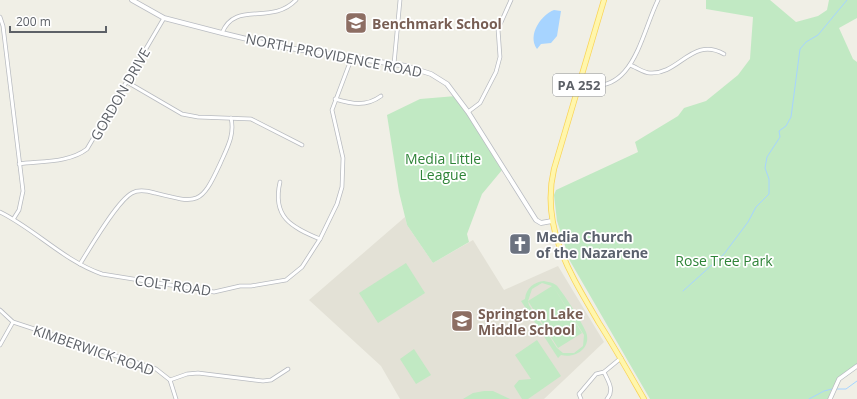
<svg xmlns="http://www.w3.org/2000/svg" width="857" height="399" font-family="'Open Sans',sans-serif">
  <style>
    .education { fill: #e3e1d6 }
    .green { fill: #c1e9c3; fill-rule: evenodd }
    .water { fill: #a7d4ff }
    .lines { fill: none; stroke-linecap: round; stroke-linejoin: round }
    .stream { stroke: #a7d4ff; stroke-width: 1 }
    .minor-casing { stroke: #b8bbc0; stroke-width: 4.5 }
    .tertiary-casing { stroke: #b8bbc0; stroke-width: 5 }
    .secondary-casing { stroke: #b9bcc2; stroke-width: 5.5 }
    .primary-casing { stroke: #fad455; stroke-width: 6 }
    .minor { stroke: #fff; stroke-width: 3 }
    .tertiary { stroke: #fff; stroke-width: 3.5 }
    .secondary { stroke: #fff; stroke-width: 4 }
    .primary { stroke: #fff6ac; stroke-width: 4.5 }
    .labels { text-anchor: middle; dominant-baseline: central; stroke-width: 3.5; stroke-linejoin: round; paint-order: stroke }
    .shield { fill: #fff; stroke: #8e9095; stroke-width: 1 }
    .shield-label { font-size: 13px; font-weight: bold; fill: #5d6167 }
    .education-label { font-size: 14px; font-weight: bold; fill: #785e54; stroke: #fff; text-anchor: start }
    .street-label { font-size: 14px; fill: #5d6167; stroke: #fff }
    .park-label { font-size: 14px; fill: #2f8438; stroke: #fff }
    .worship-label { font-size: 14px; font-weight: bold; fill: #5b616d; stroke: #fff; text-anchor: start }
  </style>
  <rect width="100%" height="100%" fill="#f0efe6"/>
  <polygon class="education" points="405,217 407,225 433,263 473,240 504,290 558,266 604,342 544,399 400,399 381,366 309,300"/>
  <g class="green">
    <path d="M706,0h64l26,22 22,-6 9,-6 2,-10h28v18l-18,10 14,31 4,3v302c-17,12 -22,15 -29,35h-178l-80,-138 -13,-40 -3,-26 2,-5 82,-38 -3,-10 43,-26 6,-8 22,-7 32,-26 12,-16 3,-42 -47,-8z"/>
    <polygon points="456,96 502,170 482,194 467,234 469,242 433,263 407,225 399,192 387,115 420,99"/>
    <polygon points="406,263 425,293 378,323 359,293"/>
    <path d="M544,281c4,1 8,1 12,4 5,4 27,39 30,47 6,16 -11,27 -25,23l-3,3 -37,-57 4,-2c1,-11 9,-17 19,-18zM542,283l10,3 -24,15 4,-12zM553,286l31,49 -1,11 -9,7h-11l-6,-5 -28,-43 -1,-4 30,47 24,-15z"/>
    <polygon points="537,340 561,376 528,399 522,399 514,386 519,380 531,379 515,355"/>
    <polygon points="414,349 431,375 416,384 400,359"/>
    <polygon points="484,391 493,391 510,399 463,399 473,393"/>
  </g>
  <path class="water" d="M554,10l7,1 -4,25 -6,7 -10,1 -4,5c-10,-14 4,-34 17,-39z"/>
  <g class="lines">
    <g class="stream">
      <polyline points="683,291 724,254 748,222 756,207 769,194 769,179 765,168 767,157 780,137 779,131 786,126 791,117 800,49 806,42 818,35 847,0"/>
      <polyline points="835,389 846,389 857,381"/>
      <polyline points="809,399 824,391 832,389"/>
    </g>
    <g class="minor-casing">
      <g id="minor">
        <polyline points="0,17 3,26 23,191 19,210 14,218"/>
        <path d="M222,33c13,-33 49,-7 74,-33"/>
        <polyline points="394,64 400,0"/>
        <path d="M630,65c6,2 14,8 20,8 29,2 42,-37 74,-19"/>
        <polyline points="127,82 182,114 198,117 251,119 302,145"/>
        <path d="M579,83c54,17 62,-49 79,-83"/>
        <path d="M335,99c17,5 31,8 46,-3"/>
        <polyline points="468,112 480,103 496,72 500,57 498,29 511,0"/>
        <path d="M19,164c21,-3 50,-1 68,-15l77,-131"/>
        <path d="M280,182c-8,35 11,45 40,57"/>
        <path d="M0,212c35,17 64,49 102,62l112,18 26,-6h11l35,-6 16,-13 18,-28 17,-35 5,-17 1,-29 -11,-48 20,-53"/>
        <path d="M80,264c10,-16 37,-63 52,-71 7,-4 16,-2 23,0 43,11 46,12 65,-29 7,-16 15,-29 11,-46"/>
        <polyline points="0,310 13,322 156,369 170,380 176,399"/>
        <polyline points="0,345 13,322"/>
        <path d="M604,372c4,9 11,18 3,27"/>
        <polyline points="170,380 187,374 198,373 263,381 271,380 288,369"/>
        <polyline points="581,399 579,394 596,374 604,372 621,358"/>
      </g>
    </g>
    <g class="tertiary-casing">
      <polyline id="tertiary" points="830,399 839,379 857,366"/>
    </g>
    <g class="secondary-casing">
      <polyline id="secondary" points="132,0 164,18 222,33 276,46 406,66 431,74 447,84 468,112 536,220 541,223 552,221"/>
    </g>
    <g class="primary-casing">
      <path id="primary" d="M604,0l-50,169c-14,59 17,106 45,154 16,25 30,50 45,76"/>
    </g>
    <use href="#minor" class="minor"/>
    <use href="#tertiary" class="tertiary"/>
    <use href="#secondary" class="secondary"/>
    <use href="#primary" class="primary"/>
  </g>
  <defs>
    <g id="school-square" transform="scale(1.15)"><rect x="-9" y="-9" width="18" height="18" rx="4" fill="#8d6e63" stroke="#fff"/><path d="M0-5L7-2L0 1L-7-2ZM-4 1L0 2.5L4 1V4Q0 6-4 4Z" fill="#fff"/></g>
    <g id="church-square" transform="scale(1.15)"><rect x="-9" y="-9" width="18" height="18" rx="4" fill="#6b7280" stroke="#fff"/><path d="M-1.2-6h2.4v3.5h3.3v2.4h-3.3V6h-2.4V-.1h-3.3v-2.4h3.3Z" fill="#fff"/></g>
  </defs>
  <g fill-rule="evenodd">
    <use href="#school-square" x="356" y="23"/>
    <use href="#church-square" x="520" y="244"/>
    <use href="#school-square" x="462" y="321"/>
  </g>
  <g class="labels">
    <rect class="shield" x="553" y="74" width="52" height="22" rx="3"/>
    <g class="shield-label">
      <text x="579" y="85">PA 252</text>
    </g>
    <g class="education-label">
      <text x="372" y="23">Benchmark School</text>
      <text x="478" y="313">Springton Lake<tspan x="478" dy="16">Middle School</tspan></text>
    </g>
    <g class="street-label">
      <text transform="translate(334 55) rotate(11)">NORTH PROVIDENCE ROAD</text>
      <text transform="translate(120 94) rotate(-60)">GORDON DRIVE</text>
      <text transform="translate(173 285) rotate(8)">COLT ROAD</text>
      <text transform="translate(94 350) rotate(19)">KIMBERWICK ROAD</text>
    </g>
    <g class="park-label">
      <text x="443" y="158">Media Little<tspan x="443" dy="16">League</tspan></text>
      <text x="724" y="260">Rose Tree Park</text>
    </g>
    <g class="worship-label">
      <text x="536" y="236">Media Church<tspan x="536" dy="16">of the Nazarene</tspan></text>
    </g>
  </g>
  <path d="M10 26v6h96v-6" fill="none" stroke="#5d6167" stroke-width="2"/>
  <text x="16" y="26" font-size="12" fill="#5d6167" stroke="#ffffff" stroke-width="3" paint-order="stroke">200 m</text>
</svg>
